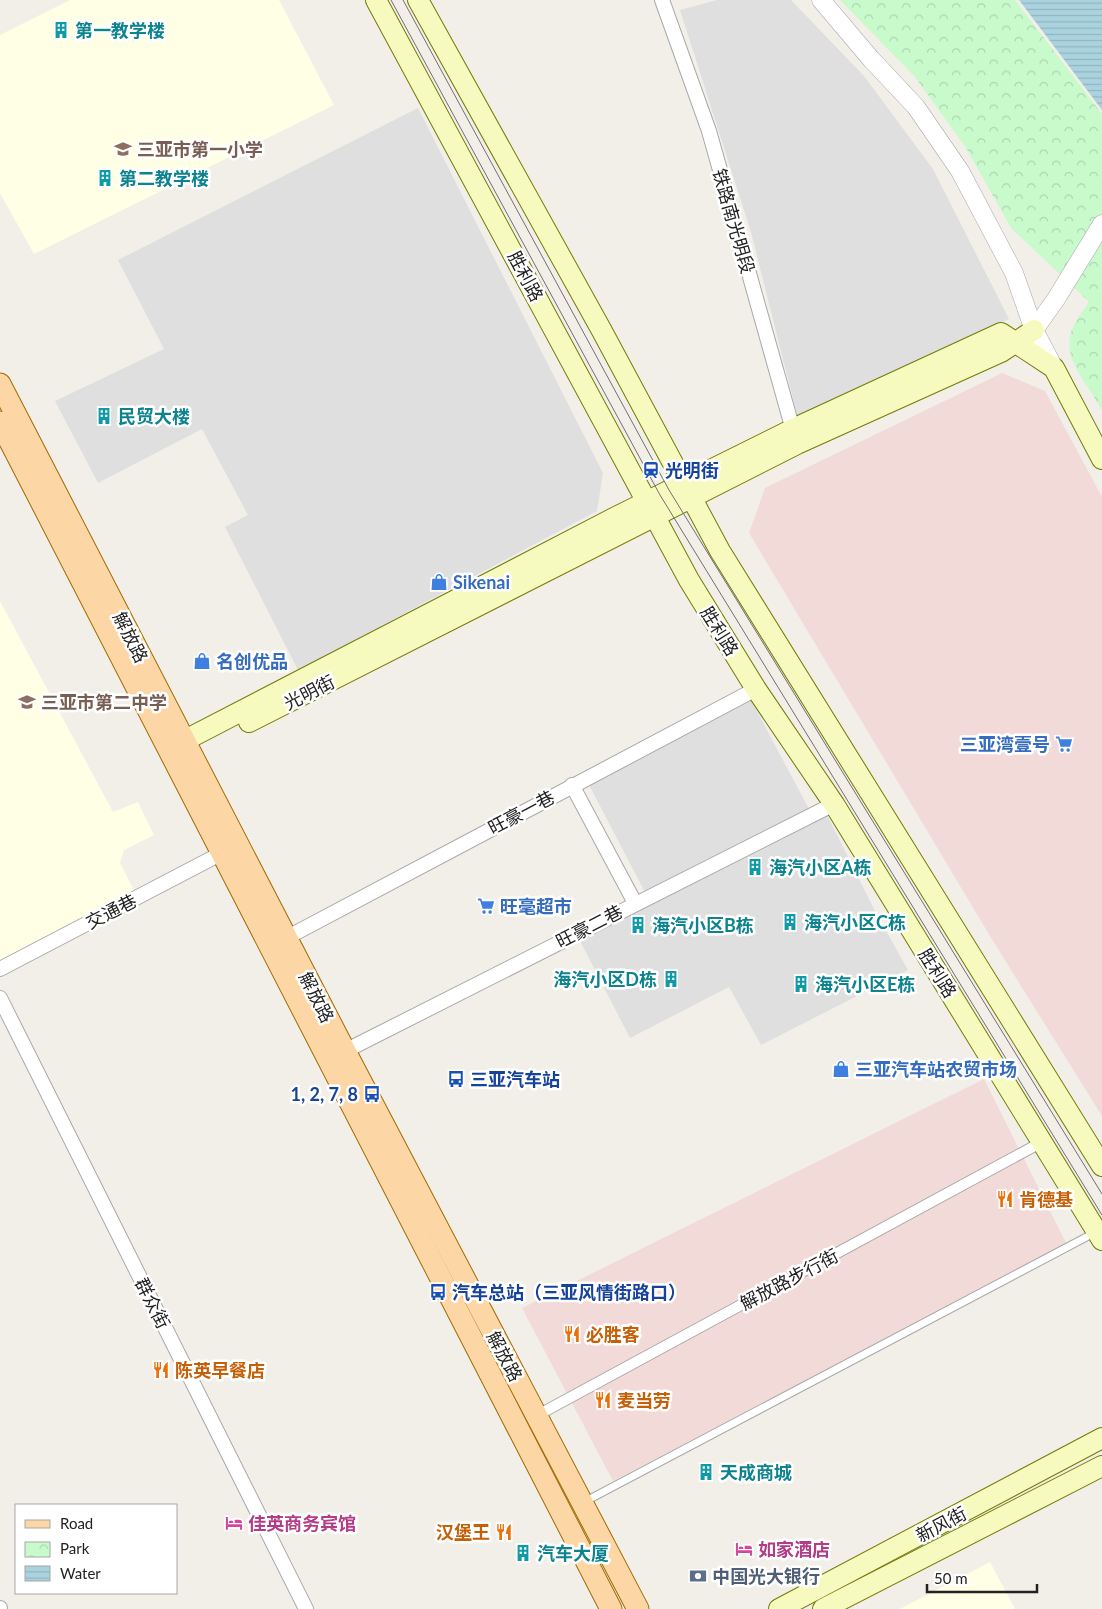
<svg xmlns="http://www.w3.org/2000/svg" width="1102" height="1609" font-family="Lato,'Noto Sans SC',sans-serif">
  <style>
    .residential { fill: #e0dfdf }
    .commercial { fill: #f2dad9 }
    .education { fill: #ffffe5 }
    .park { fill: url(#park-crowns) }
    .water { fill: url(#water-rules) }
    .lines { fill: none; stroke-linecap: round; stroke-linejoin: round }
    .service-casing { stroke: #a9a9a9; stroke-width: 9 }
    .pedestrian-casing { stroke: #a9a9a9; stroke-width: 12 }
    .minor-casing { stroke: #a9a9a9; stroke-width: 16 }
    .tertiary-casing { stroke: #a9a9a9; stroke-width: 19 }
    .secondary-casing { stroke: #707d05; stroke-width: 22 }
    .primary-casing { stroke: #a06b00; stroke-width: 23 }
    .service { stroke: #fff; stroke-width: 7 }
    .pedestrian { stroke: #fff; stroke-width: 10 }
    .minor { stroke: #fff; stroke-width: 14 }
    .tertiary { stroke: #fff; stroke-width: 18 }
    .secondary { stroke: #f7fabf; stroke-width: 20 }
    .primary { stroke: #fcd6a4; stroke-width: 21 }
    .tram { stroke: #707070; stroke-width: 1 }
    .labels { text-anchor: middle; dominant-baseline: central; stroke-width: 5; stroke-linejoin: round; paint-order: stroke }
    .culture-label { font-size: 18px; font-weight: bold; fill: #0d838f; stroke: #fff; text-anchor: start }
    .education-label { font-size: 18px; font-weight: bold; fill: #785e54; stroke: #fff; text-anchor: start }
    .street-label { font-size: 18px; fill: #222; stroke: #fff }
    .transit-label { font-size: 18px; font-weight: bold; fill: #164399; stroke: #fff; text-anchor: start }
    .shop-label { font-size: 18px; font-weight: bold; fill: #366cbe; stroke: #fff; text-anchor: start }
    .food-label { font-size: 18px; font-weight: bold; fill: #c56008; stroke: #fff; text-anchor: start }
    .hotel-label { font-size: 18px; font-weight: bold; fill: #b23c85; stroke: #fff; text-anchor: start }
    .service-label { font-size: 18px; font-weight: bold; fill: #4e5e75; stroke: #fff; text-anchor: start }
  </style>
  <defs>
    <pattern id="park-crowns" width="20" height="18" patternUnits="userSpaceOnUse" patternTransform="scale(1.25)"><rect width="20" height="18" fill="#c8facc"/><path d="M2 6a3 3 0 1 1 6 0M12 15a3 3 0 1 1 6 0" fill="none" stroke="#acd6af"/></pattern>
    <pattern id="water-rules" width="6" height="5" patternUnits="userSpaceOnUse" patternTransform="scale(1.25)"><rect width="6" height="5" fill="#aad3df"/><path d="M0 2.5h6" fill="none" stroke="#92b5bf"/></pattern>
  </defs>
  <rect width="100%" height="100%" fill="#f2efe9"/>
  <g class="residential">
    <polygon points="717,0 791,0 864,76 933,169 1009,319 798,419 751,232 680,10"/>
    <polygon points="418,108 603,473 597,511 298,670 225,527 248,515 202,429 98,483 55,401 164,349 118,260"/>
    <polygon points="751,700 809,809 646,894 589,785"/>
    <polygon points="826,813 875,911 908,970 761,1045 729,987 630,1038 578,937"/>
  </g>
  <g class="commercial">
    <polygon points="1002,373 1045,391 1102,497 1102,1116 993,941 749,533 765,488"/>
    <polygon points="984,1079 1067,1245 613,1481 522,1308"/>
  </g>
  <g class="education">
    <polygon points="70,0 279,0 334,105 34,254 0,193 0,35"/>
    <polygon points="0,601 113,812 138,802 154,835 124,850 120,863 134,890 0,961"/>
    <polygon points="990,1562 1015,1609 900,1609"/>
  </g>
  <path class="park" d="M840,0h175l87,114v297c-12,-26 -45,-55 -28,-86 4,-8 10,-16 15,-23l-78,-74 -45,-80 -51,-71z"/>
  <polygon class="water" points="1019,0 1102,0 1102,110"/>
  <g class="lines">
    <g class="service-casing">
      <polyline id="service" points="584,1502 1094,1233"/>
    </g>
    <g class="pedestrian-casing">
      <polyline id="pedestrian" points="536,1416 1042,1142"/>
    </g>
    <g class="minor-casing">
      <g id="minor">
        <polyline points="662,0 709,131 795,437"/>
        <polyline points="572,785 635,903"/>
        <polyline points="286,938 756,689"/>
        <polyline points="0,969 222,853"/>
        <polyline points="0,998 306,1609"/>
        <polyline points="345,1051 834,804"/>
        <polyline points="0,1608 0,1609"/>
      </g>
    </g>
    <g class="tertiary-casing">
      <g id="tertiary">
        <polyline points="821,0 871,59 916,107 960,171 1014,273 1034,330 1054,368"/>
        <polyline points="1034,330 1056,299 1102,224"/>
      </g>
    </g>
    <g class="secondary-casing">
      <g id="secondary">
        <polyline points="376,0 689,580 756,689 834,804 1102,1240"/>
        <polyline points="418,0 602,331 720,551 1102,1166"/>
        <polyline points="249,722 797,444 1001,352 1034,330"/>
        <polyline points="170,748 616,517 793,429 1001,333 1054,368 1102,459"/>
        <polyline points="779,1609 1102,1438"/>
        <polyline points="823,1609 1102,1466"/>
      </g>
    </g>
    <g class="primary-casing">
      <g id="primary">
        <polyline points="0,384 345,1051 638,1609"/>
        <polyline points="0,422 611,1609"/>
      </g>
    </g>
    <use href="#service" class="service"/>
    <use href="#pedestrian" class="pedestrian"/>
    <use href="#minor" class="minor"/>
    <use href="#tertiary" class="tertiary"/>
    <use href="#secondary" class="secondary"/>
    <use href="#primary" class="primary"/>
    <g class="tram">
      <polyline points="391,0 660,495 1102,1215"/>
      <polyline points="403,0 669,490 1102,1194"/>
    </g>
  </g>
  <defs>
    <g id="building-bare" transform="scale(1.35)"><path d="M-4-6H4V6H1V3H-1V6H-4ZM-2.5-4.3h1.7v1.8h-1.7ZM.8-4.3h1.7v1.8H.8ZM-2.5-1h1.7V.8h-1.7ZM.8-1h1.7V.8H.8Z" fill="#0f9aa8" stroke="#fff" stroke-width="2.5" paint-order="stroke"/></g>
    <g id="school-bare" transform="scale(1.35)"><path d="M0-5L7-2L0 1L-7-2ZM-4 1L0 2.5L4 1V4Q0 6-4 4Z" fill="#8d6e63" stroke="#fff" stroke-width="2.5" paint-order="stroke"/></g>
    <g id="station-bare" transform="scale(1.35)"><path d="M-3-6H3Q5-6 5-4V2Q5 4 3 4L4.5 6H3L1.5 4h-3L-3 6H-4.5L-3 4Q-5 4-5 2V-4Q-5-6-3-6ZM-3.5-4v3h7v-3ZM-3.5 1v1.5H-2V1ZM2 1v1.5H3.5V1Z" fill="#1a4fb4" stroke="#fff" stroke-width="2.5" paint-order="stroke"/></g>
    <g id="shop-bare" transform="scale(1.35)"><path d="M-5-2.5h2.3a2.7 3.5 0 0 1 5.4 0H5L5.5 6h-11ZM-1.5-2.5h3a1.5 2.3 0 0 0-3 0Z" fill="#3f7fe0" stroke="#fff" stroke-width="2.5" paint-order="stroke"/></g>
    <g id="supermarket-bare" transform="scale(1.35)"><path d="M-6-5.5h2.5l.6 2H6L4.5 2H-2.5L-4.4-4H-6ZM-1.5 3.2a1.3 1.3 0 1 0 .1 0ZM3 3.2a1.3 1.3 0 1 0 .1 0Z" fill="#3f7fe0" stroke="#fff" stroke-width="2.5" paint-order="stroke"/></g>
    <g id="bus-bare" transform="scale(1.35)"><path d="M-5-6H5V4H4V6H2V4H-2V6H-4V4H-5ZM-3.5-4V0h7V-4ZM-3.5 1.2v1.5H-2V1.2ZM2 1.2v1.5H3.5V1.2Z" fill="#1a4fb4" stroke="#fff" stroke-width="2.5" paint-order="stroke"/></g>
    <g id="restaurant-bare" transform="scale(1.35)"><path d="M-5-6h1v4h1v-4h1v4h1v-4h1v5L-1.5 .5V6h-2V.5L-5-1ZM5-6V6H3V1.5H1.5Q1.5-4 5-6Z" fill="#e8710a" stroke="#fff" stroke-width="2.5" paint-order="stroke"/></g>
    <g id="hotel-bare" transform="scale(1.35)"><path d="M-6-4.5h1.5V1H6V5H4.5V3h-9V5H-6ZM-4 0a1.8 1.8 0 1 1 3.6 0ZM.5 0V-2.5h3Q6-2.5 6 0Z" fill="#d1479c" stroke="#fff" stroke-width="2.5" paint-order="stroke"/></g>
    <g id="bank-bare" transform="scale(1.35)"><path d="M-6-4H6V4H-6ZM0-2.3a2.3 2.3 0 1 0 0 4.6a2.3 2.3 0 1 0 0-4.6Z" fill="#5c6f8a" stroke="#fff" stroke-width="2.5" paint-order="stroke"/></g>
  </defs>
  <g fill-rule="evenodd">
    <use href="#building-bare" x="61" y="30"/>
    <use href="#school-bare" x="123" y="149"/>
    <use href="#building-bare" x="105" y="178"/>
    <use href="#building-bare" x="104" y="416"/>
    <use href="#station-bare" x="651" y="470"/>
    <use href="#shop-bare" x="439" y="582"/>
    <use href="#shop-bare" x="202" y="661"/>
    <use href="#school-bare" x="27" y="702"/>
    <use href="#supermarket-bare" x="1064" y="744"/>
    <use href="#building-bare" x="755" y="867"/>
    <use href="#supermarket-bare" x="486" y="906"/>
    <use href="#building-bare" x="790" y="922"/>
    <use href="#building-bare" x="638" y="925"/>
    <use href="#building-bare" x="671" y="979"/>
    <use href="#building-bare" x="801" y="984"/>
    <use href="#shop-bare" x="841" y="1069"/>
    <use href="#bus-bare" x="456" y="1079"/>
    <use href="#bus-bare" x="372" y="1094"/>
    <use href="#restaurant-bare" x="1005" y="1199"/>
    <use href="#bus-bare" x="438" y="1292"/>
    <use href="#restaurant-bare" x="572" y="1334"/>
    <use href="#restaurant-bare" x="161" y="1370"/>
    <use href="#restaurant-bare" x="603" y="1400"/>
    <use href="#building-bare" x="706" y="1472"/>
    <use href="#hotel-bare" x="234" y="1523"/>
    <use href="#restaurant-bare" x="504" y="1532"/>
    <use href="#hotel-bare" x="744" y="1549"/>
    <use href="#building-bare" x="523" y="1553"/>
    <use href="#bank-bare" x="698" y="1576"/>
  </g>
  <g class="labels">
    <g class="culture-label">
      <text x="75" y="30">第一教学楼</text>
      <text x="119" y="178">第二教学楼</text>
      <text x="118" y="416">民贸大楼</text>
      <text x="769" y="867">海汽小区A栋</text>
      <text x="804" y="922">海汽小区C栋</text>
      <text x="652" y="925">海汽小区B栋</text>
      <text x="657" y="979" text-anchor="end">海汽小区D栋</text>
      <text x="815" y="984">海汽小区E栋</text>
      <text x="720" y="1472">天成商城</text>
      <text x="537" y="1553">汽车大厦</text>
    </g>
    <g class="education-label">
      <text x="137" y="149">三亚市第一小学</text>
      <text x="41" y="702">三亚市第二中学</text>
    </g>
    <g class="street-label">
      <text transform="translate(734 221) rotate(74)">铁路南光明段</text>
      <text transform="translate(526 276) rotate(62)">胜利路</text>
      <text transform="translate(720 631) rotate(58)">胜利路</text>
      <text transform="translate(131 637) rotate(63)">解放路</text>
      <text transform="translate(309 692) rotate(-27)">光明街</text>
      <text transform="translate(521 812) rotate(-28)">旺豪一巷</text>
      <text transform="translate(111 911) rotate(-27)">交通巷</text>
      <text transform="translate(589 926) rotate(-27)">旺豪二巷</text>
      <text transform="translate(938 973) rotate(58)">胜利路</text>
      <text transform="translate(317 997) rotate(63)">解放路</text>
      <text transform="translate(789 1279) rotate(-28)">解放路步行街</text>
      <text transform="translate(153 1303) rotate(63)">群众街</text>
      <text transform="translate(505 1356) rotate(62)">解放路</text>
      <text transform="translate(941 1524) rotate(-28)">新风街</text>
    </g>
    <g class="transit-label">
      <text x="665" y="470">光明街</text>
      <text x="470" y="1079">三亚汽车站</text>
      <text x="358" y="1094" text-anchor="end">1, 2, 7, 8</text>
      <text x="452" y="1292">汽车总站（三亚风情街路口）</text>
    </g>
    <g class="shop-label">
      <text x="453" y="582">Sikenai</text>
      <text x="216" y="661">名创优品</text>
      <text x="1050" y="744" text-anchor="end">三亚湾壹号</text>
      <text x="500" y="906">旺毫超市</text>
      <text x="855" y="1069">三亚汽车站农贸市场</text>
    </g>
    <g class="food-label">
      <text x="1019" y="1199">肯德基</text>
      <text x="586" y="1334">必胜客</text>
      <text x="175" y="1370">陈英早餐店</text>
      <text x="617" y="1400">麦当劳</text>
      <text x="490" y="1532" text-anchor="end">汉堡王</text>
    </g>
    <g class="hotel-label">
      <text x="248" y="1523">佳英商务宾馆</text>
      <text x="758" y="1549">如家酒店</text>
    </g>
    <g class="service-label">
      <text x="712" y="1576">中国光大银行</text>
    </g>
  </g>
  <rect x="15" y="1504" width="162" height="90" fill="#ffffff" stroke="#a7a7a7"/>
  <rect x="25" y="1520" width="25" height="8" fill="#fcd6a4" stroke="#a7a7a7"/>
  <text x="60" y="1529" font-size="15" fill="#222222">Road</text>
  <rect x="25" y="1542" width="25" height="15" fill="url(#park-crowns)" stroke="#a7a7a7"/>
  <text x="60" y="1554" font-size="15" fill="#222222">Park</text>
  <rect x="25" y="1566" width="25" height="15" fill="url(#water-rules)" stroke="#a7a7a7"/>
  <text x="60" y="1579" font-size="15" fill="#222222">Water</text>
  <path d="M927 1584v8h110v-8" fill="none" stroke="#222222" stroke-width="2.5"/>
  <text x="934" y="1584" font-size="15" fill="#222222" stroke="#ffffff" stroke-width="4" paint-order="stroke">50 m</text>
</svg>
